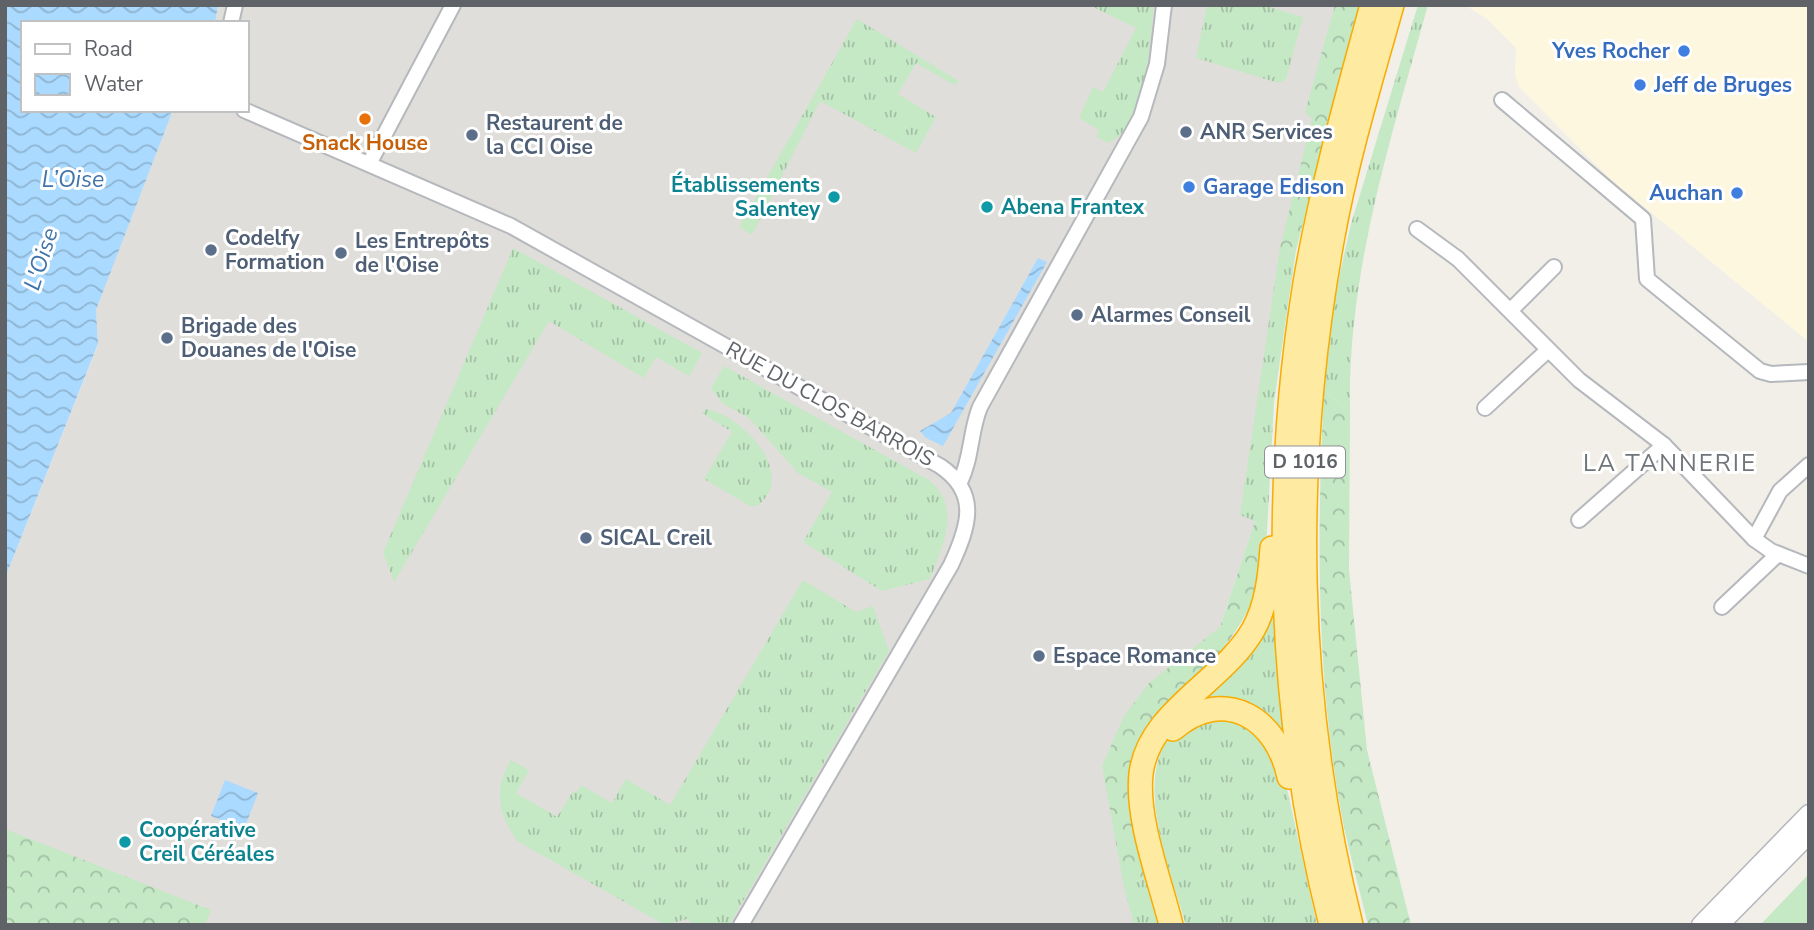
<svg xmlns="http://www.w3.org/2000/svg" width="1814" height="930" font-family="'Nunito Sans',sans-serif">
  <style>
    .commercial { fill: #fef7e0 }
    .industrial { fill: #e0deda }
    .grass { fill: url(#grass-tufts) }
    .forest { fill: url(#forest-crowns) }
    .pitch { fill: #c5e8c5 }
    .water { fill: url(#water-waves) }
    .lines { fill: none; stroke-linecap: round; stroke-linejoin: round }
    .minor-casing { stroke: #b5b8bc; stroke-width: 18 }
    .tertiary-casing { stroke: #b5b8bc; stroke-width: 21 }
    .trunk-casing { stroke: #f9ab00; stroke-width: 26 }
    .minor { stroke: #fff; stroke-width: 14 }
    .tertiary { stroke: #fff; stroke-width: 18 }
    .trunk { stroke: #feeaa1; stroke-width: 23 }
    .shop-dot { fill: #3f7fe0; stroke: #fff; stroke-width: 2.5 }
    .food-dot { fill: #e8710a; stroke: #fff; stroke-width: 2.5 }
    .service-dot { fill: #5c6f8a; stroke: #fff; stroke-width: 2.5 }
    .culture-dot { fill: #0f9aa8; stroke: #fff; stroke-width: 2.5 }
    .labels { text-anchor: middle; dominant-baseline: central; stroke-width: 6; stroke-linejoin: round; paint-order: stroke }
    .shield { fill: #fff; stroke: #8f9295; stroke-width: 2 }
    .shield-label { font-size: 19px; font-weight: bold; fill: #5f6368 }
    .shop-label { font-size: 21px; font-weight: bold; fill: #366cbe; stroke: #fff; text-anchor: end }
    .service-label { font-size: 21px; font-weight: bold; fill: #4e5e75; stroke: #fff; text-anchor: start }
    .food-label { font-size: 21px; font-weight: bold; fill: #c56008; stroke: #fff }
    .culture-label { font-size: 21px; font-weight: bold; fill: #0d838f; stroke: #fff; text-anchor: start }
    .street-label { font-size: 21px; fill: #5f6368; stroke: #fff }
    .water-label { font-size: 23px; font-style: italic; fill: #4174aa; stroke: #fff }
    .quarter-label { font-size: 24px; letter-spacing: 2px; fill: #70757a; stroke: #fff }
  </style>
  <defs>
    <pattern id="grass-tufts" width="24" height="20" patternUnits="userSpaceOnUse" patternTransform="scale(1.75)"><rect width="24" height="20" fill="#c5e8c5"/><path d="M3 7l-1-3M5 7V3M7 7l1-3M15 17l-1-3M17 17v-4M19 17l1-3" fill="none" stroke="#a3c0a4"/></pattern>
    <pattern id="forest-crowns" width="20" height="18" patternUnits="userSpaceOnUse" patternTransform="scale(1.75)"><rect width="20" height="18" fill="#c5e8c5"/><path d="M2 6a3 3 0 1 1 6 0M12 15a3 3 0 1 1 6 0" fill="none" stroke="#a3c0a4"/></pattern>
    <pattern id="water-waves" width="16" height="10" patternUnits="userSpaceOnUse" patternTransform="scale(1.75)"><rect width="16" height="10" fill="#aadaff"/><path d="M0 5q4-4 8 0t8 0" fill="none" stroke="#8eb4d2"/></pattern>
  </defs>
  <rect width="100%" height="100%" fill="#f1efe8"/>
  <polygon class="commercial" points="1465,5 1809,5 1809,342 1609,178 1519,87 1515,75 1516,48 1487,19"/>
  <polygon class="industrial" points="218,5 1348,5 1279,284 1255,521 1220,627 1102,766 1140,925 5,925 5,578 98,345 96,310 173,110 247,110 247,23 215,23"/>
  <g class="grass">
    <path d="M1089,5h65c-5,39 -6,118 -45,138l-13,-6 3,-7 -20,-12 14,-31 10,5 33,-64z"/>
    <polygon points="1207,5 1262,5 1303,17 1286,79 1279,83 1196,58"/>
    <path d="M1418,5h10c-37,133 -81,268 -78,406l-26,-20 9,-87 18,-80z"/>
    <polygon points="857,19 959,81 954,85 916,63 898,94 936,117 916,153 820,101 752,235 739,227"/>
    <polygon points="513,248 702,353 689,376 656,357 644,378 549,321 394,582 383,553"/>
    <polygon points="1280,248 1296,250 1274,402 1267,532 1255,521 1240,515"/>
    <path d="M724,366l205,114c33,28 14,64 1,99l-48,12 -79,-49 29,-50 -34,-19 -49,-55 -27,-15 -11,-15z"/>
    <path d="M706,409c36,6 93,66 51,97h-7l-46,-27 28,-47 -30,-19z"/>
    <path d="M803,580l53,32 17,-6 16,45 -160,274h-35l-7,-6 -22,6 -148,-84c-19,-29 -24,-50 -6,-81l18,10 -13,23 41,24 16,-26 3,2 5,-8 31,18 14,-24 44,26z"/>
    <polygon points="1274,604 1286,737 1277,727 1196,707"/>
    <path d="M1196,719h49l37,47 35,159h-131c-14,-49 -53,-144 -16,-187 6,-7 18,-13 26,-19z"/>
    <polygon points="1150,875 1162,925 1134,925 1124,887"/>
  </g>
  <g class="forest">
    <polygon points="1335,5 1360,5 1296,250 1280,248 1312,119 1305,112"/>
    <path d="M1324,391l26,20 -1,159 18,180 44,175h-43c-10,-42 -22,-83 -29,-125 -23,-134 -22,-274 -15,-409z"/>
    <path d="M1255,521l12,11c-2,16 -3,33 -7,48 -17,59 -70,105 -109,148l-1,147 -26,12 -22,-121 22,-50 25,-33 71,-56z"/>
    <polygon points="5,829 211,910 205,925 5,925"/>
  </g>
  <polygon class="pitch" points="1809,874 1809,925 1760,925"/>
  <g class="water">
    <polygon points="5,5 218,5 215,23 23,23 23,110 173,110 96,310 98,344 5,578"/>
    <polygon points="1038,258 1047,262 943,446 926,438 920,431 951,413"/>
    <polygon points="225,780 258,793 244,829 211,816"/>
  </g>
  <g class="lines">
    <g class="minor-casing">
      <g id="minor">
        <polyline points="231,23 235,5"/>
        <polyline points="1502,100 1643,219 1647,279 1760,371 1771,374 1809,372"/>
        <path d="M244,110l267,116 429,240c40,27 29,60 11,99l-210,360"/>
        <polyline points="369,164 453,5"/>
        <polyline points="1417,229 1458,259 1579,380 1664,445 1754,539 1771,551 1809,566"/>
        <polyline points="1511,310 1554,267"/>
        <polyline points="1485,408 1548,350"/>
        <path d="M960,482c12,-24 10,-51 20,-75l161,-290 16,-53 7,-59"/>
        <polyline points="1579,520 1664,445"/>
        <polyline points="1754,539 1780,491 1809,465"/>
        <polyline points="1722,607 1778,554"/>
      </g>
    </g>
    <g class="tertiary-casing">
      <g id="tertiary">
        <polyline points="1701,925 1809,814"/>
        <polyline points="1719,925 1809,834"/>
      </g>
    </g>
    <g class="trunk-casing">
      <g id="trunk">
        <path d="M1173,729c51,-44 104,-11 116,48"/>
        <path d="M1171,925c-11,-45 -35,-106 -30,-151 7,-62 82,-92 112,-144 14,-25 17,-54 19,-82"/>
        <path d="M1331,925c-53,-209 -60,-430 -26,-642 16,-94 42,-186 67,-278"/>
        <path d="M1351,925c-56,-224 -60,-457 -19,-684 14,-79 38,-158 60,-236"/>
      </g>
    </g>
    <use href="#minor" class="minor"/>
    <use href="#tertiary" class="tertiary"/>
    <use href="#trunk" class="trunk"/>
  </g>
  <g class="shop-dot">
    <circle cx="1684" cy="51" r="7"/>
    <circle cx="1640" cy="85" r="7"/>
    <circle cx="1189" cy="187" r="7"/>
    <circle cx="1737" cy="193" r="7"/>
  </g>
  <circle class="food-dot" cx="365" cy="119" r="7"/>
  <g class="service-dot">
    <circle cx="1186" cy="132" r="7"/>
    <circle cx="472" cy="135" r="7"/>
    <circle cx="211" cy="250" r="7"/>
    <circle cx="341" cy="253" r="7"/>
    <circle cx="1077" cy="315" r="7"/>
    <circle cx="167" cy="338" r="7"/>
    <circle cx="586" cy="538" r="7"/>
    <circle cx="1039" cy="656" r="7"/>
  </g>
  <g class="culture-dot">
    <circle cx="834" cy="197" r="7"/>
    <circle cx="987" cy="207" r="7"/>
    <circle cx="125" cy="842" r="7"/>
  </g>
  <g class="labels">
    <rect class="shield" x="1265" y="446.5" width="80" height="31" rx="5"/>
    <g class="shield-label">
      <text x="1305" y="462">D 1016</text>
    </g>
    <g class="shop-label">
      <text x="1670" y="51">Yves Rocher</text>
      <text x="1654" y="85" text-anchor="start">Jeff de Bruges</text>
      <text x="1203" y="187" text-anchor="start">Garage Edison</text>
      <text x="1723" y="193">Auchan</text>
    </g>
    <g class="service-label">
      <text x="486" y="123">Restaurent de<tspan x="486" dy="24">la CCI Oise</tspan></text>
      <text x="1200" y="132">ANR Services</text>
      <text x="225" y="238">Codelfy<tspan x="225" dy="24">Formation</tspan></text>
      <text x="355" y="241">Les Entrepôts<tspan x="355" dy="24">de l'Oise</tspan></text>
      <text x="1091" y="315">Alarmes Conseil</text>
      <text x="181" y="326">Brigade des<tspan x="181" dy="24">Douanes de l'Oise</tspan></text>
      <text x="600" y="538">SICAL Creil</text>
      <text x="1053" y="656">Espace Romance</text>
    </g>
    <g class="food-label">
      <text x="365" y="143">Snack House</text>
    </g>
    <g class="culture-label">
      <text x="820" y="185" text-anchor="end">Établissements<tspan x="820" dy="24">Salentey</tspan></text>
      <text x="1001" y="207">Abena Frantex</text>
      <text x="139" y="830">Coopérative<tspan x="139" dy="24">Creil Céréales</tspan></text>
    </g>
    <g class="street-label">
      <text transform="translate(830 404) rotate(29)">RUE DU CLOS BARROIS</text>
    </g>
    <g class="water-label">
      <text x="73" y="179">L’Oise</text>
      <text transform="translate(41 259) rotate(-72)">L'Oise</text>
    </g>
    <g class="quarter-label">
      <text x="1670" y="463">LA TANNERIE</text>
    </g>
  </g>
  <rect width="1814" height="930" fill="none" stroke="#5f6368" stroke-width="14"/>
  <rect x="21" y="21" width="228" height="91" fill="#ffffff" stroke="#bfc1c3" stroke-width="2"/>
  <rect x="35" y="44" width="35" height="10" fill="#ffffff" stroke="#bfc1c3" stroke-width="2"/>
  <text x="84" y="56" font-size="21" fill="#5f6368">Road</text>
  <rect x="35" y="74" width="35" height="21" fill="url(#water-waves)" stroke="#bfc1c3" stroke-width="2"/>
  <text x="84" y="91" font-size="21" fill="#5f6368">Water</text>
</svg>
